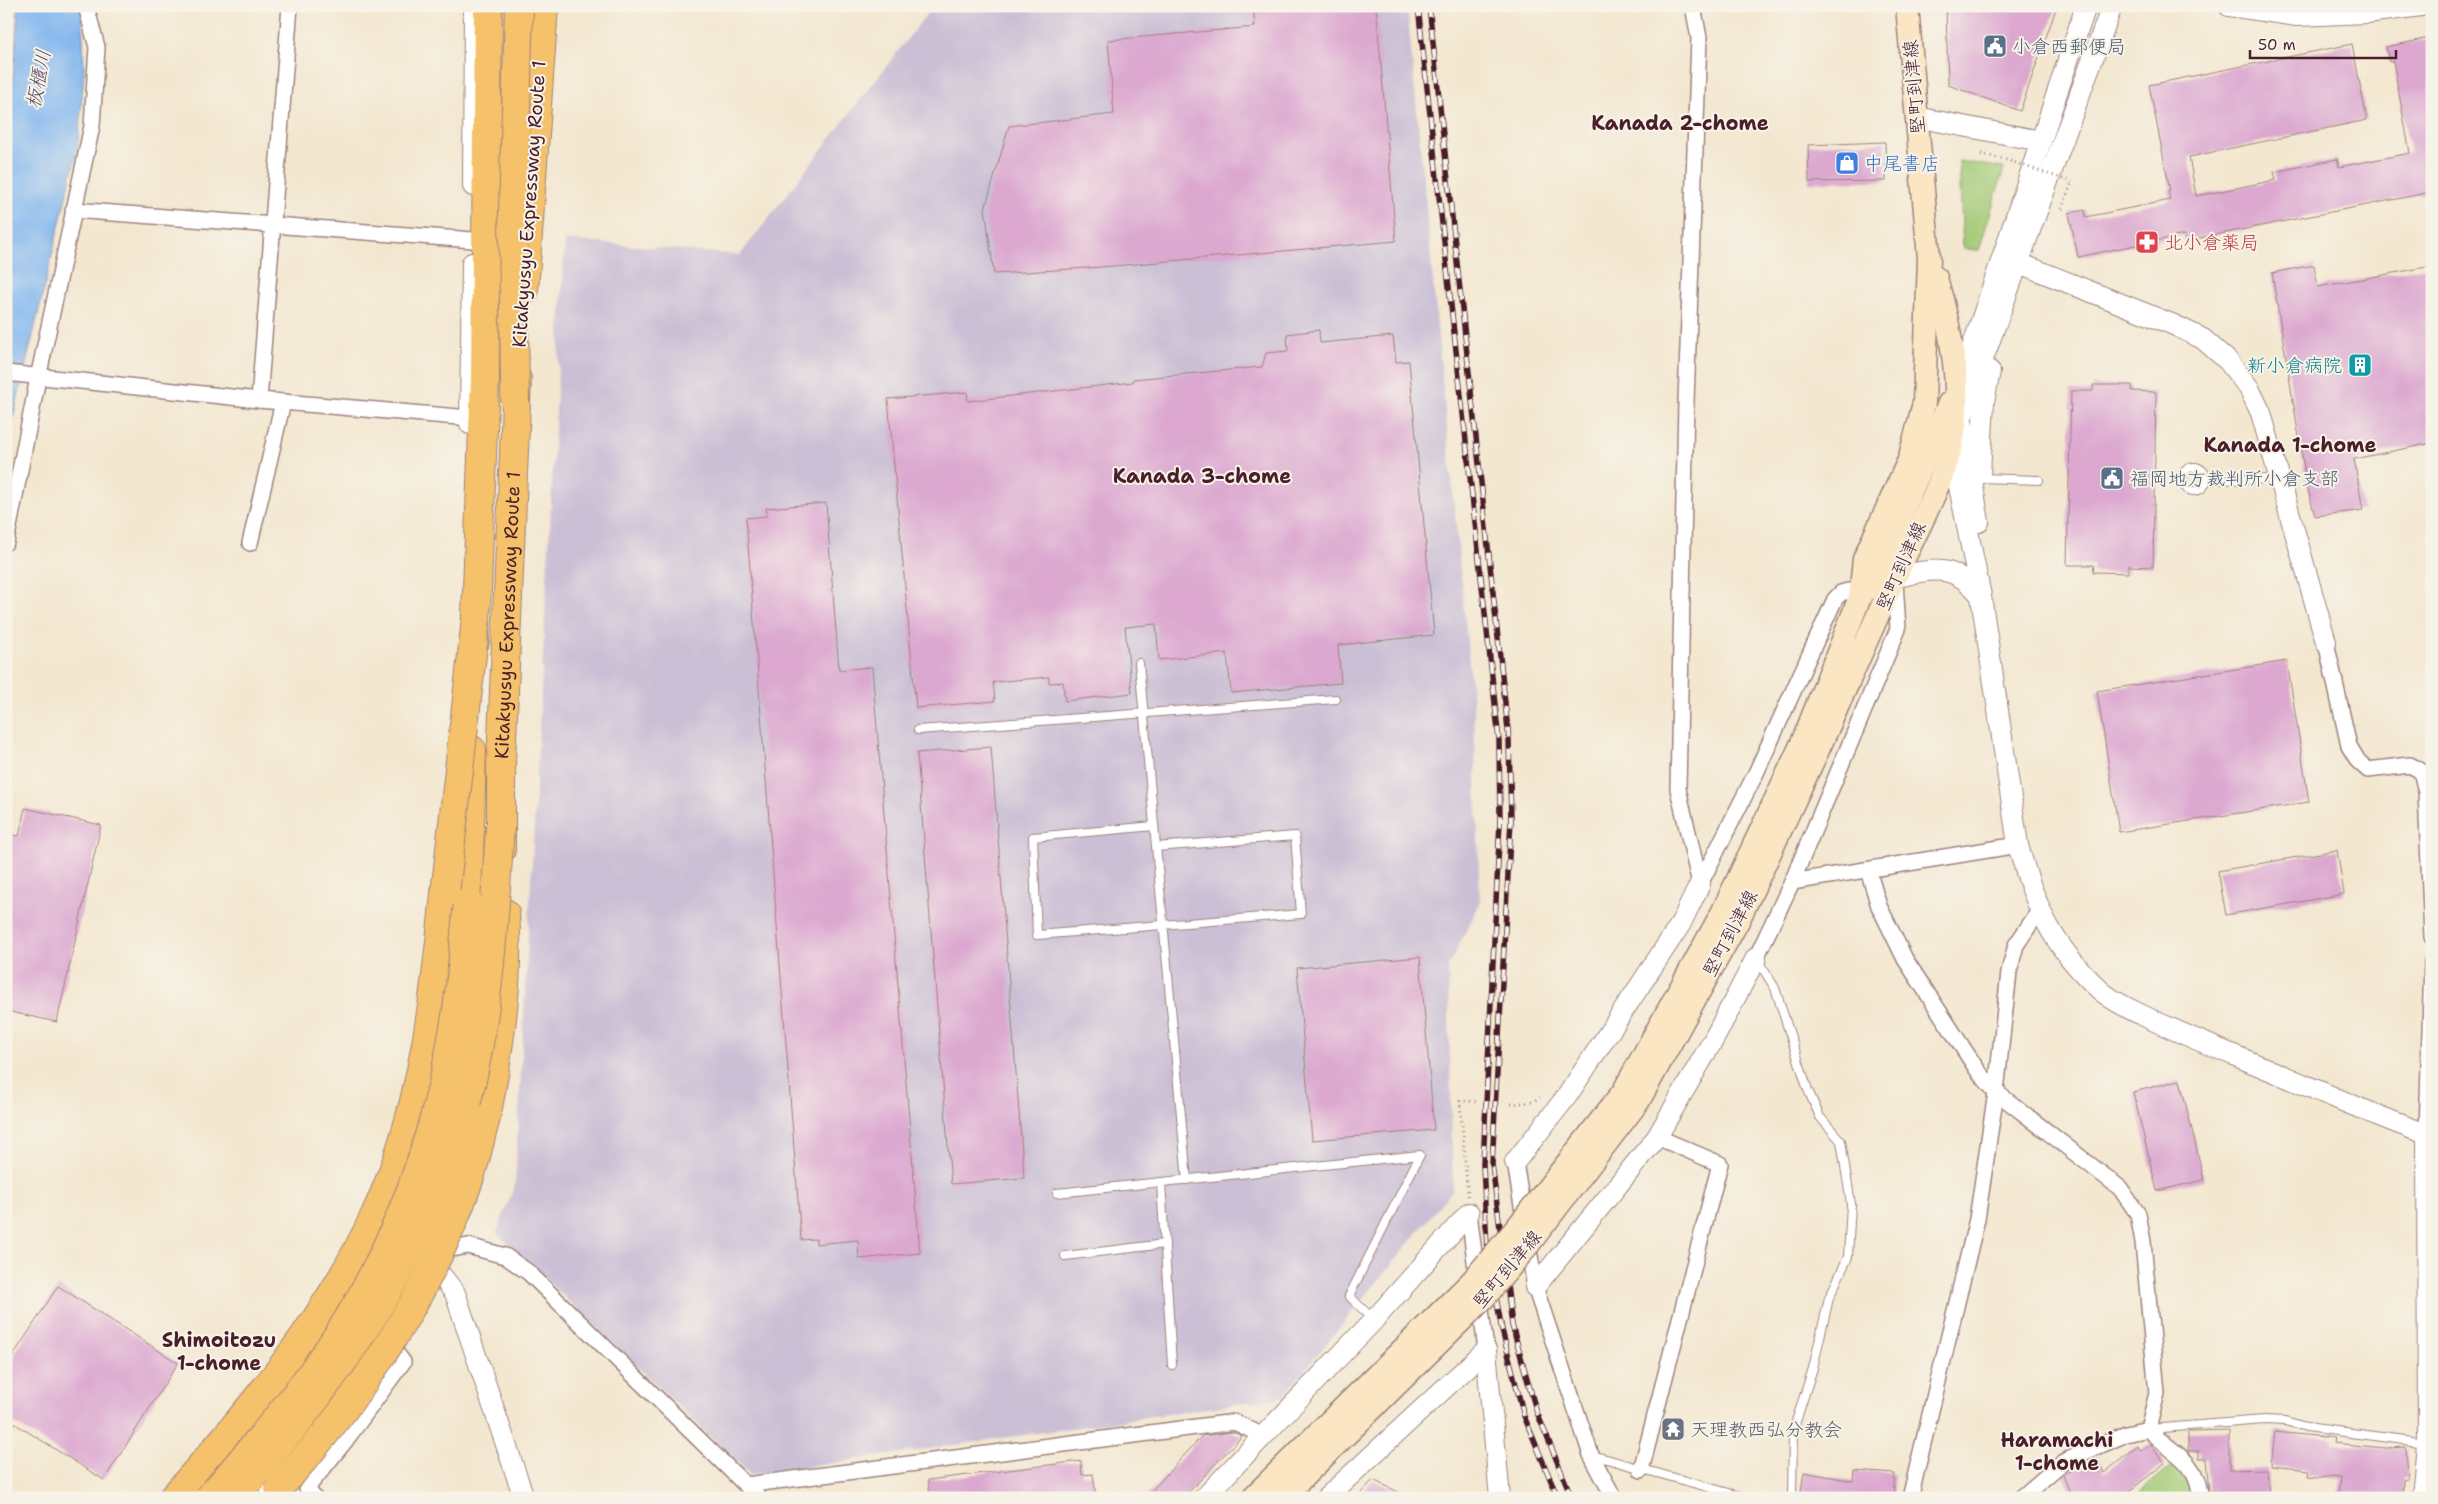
<svg xmlns="http://www.w3.org/2000/svg" width="2438" height="1504" font-family="'Shantell Sans','Klee One',sans-serif">
  <style>
    .industrial { fill: #cbbfd5 }
    .green { fill: #a2ca76; stroke: #767450 }
    .water { fill: #81b6ef; stroke: #666a8d }
    .building { fill: #dca8d0 }
    .lines { fill: none; stroke-linecap: round; stroke-linejoin: round }
    .service-casing { stroke: #9e837e; stroke-width: 10 }
    .minor-casing { stroke: #9e837e; stroke-width: 18 }
    .tertiary-casing { stroke: #9e837e; stroke-width: 22 }
    .secondary-casing { stroke: #9e837e; stroke-width: 25 }
    .motorway-casing { stroke: #9e837e; stroke-width: 30 }
    .path { stroke: #9e837e; stroke-width: 3; stroke-dasharray: 1 4; stroke-linecap: butt }
    .service { stroke: #fff; stroke-width: 8 }
    .minor { stroke: #fff; stroke-width: 15 }
    .tertiary { stroke: #fff; stroke-width: 20 }
    .secondary { stroke: #fbe6c4; stroke-width: 22 }
    .motorway { stroke: #f5c16b; stroke-width: 28 }
    .rail-casing { stroke: #4a1f2b; stroke-width: 5.5 }
    .rail { stroke: #f7f3e8; stroke-width: 4; stroke-dasharray: 11; stroke-linecap: butt }
    .secondary-bridge-casing { stroke: #9e837e; stroke-width: 25; stroke-linecap: butt }
    .motorway-bridge-casing { stroke: #9e837e; stroke-width: 30; stroke-linecap: butt }
    .path-bridge { stroke: #9e837e; stroke-width: 3; stroke-dasharray: 1 4; stroke-linecap: butt }
    .secondary-bridge { stroke: #fbe6c4; stroke-width: 22 }
    .motorway-bridge { stroke: #f5c16b; stroke-width: 28 }
    .labels { text-anchor: middle; dominant-baseline: central; stroke-width: 4; stroke-linejoin: round; paint-order: stroke }
    .service-label { font-size: 19px; fill: #4e5e75; stroke: #f7f3e8; text-anchor: start }
    .street-label { font-size: 19px; fill: #4a1f2b; stroke: #f7f3e8 }
    .shop-label { font-size: 19px; fill: #366cbe; stroke: #f7f3e8; text-anchor: start }
    .health-label { font-size: 19px; fill: #be3a42; stroke: #f7f3e8; text-anchor: start }
    .culture-label { font-size: 19px; fill: #0d838f; stroke: #f7f3e8; text-anchor: end }
    .worship-label { font-size: 19px; fill: #5b616d; stroke: #f7f3e8; text-anchor: start }
    .water-label { font-size: 20px; font-style: italic; fill: #5a4c66; stroke: #f7f3e8 }
    .neighbourhood-label { font-size: 20px; font-weight: bold; fill: #4a1f2b; stroke: #f7f3e8 }
  </style>
  <rect width="100%" height="100%" fill="#f7f3e8"/>
  <filter id="ink" filterUnits="userSpaceOnUse"><feTurbulence type="fractalNoise" baseFrequency=".02" numOctaves="2"/><feDisplacementMap in="SourceGraphic" scale="10" xChannelSelector="R" yChannelSelector="G"/><feConvolveMatrix kernelMatrix="1 2 1 2 8 2 1 2 1" color-interpolation-filters="sRGB"/></filter>
  <filter id="wash" filterUnits="userSpaceOnUse"><feTurbulence type="fractalNoise" baseFrequency=".0096" numOctaves="4" result="noise"/><feDisplacementMap in="SourceGraphic" scale="20" xChannelSelector="R" yChannelSelector="G"/><feGaussianBlur stdDeviation="1.12" result="paint"/><feColorMatrix in="noise" values="0 0 0 0 0 0 0 0 0 0 0 0 0 0 0 0 0 1.4 0 .05"/><feComposite in="paint" operator="in"/></filter>
  <g filter="url(#wash)">
    <rect width="100%" height="100%" fill="#f3e7d0"/>
    <polygon class="industrial" points="933,6 1407,6 1474,716 1480,903 1448,967 1453,1189 1283,1397 751,1475 497,1233 515,1184 565,240 740,255"/>
    <g class="green">
      <polygon points="1959,161 2004,168 1979,250 1963,249"/>
      <polygon points="2176,1462 2193,1477 2198,1498 2133,1498"/>
    </g>
    <polygon class="water" points="18,6 82,6 84,72 78,147 6,447 6,127 15,59"/>
    <g id="blocks">
      <g class="building">
        <polygon points="1253,6 1376,6 1396,241 1102,267 994,274 985,209 1009,126 1114,114 1108,40 1255,27"/>
        <polygon points="1946,6 2057,6 2020,111 1948,85"/>
        <polygon points="2429,38 2432,52 2432,192 2185,241 2184,235 2078,257 2069,213 2085,210 2086,217 2170,200 2168,190 2170,190 2149,85 2352,44 2367,120 2189,157 2196,196 2276,180 2274,172 2337,159 2339,167 2410,153 2393,61 2389,62 2386,47"/>
        <polygon points="1885,142 1886,181 1809,182 1808,145"/>
        <polygon points="2314,265 2318,287 2432,266 2432,443 2354,459 2363,510 2315,516 2307,486 2272,273"/>
        <polygon points="1319,330 1320,343 1393,336 1396,362 1409,361 1434,635 1338,645 1341,683 1231,693 1227,653 1159,660 1156,624 1125,627 1132,693 1065,701 1063,682 1049,683 1049,677 993,682 995,701 916,708 888,399 967,392 968,401 1133,382 1133,379 1262,367 1266,353 1288,351 1287,334"/>
        <polygon points="2093,385 2132,385 2132,391 2156,392 2153,567 2128,566 2128,573 2093,572 2094,565 2067,565 2071,391 2093,391"/>
        <polygon points="826,503 839,670 872,667 920,1253 859,1259 858,1240 816,1244 816,1239 801,1240 746,518 767,516 766,508"/>
        <polygon points="2287,661 2309,802 2119,832 2097,691"/>
        <polygon points="991,747 1024,1178 951,1184 917,753"/>
        <polygon points="25,808 101,825 57,1022 6,1011 6,834 19,836"/>
        <polygon points="2337,850 2344,894 2226,915 2218,871"/>
        <polygon points="1420,957 1434,1130 1312,1140 1297,968"/>
        <polygon points="2180,1080 2204,1180 2157,1191 2133,1092"/>
        <polygon points="58,1286 178,1363 104,1480 6,1418 6,1367"/>
        <polygon points="2229,1431 2229,1470 2267,1469 2269,1495 2221,1498 2220,1492 2209,1492 2206,1458 2199,1458 2199,1451 2188,1451 2188,1432"/>
        <polygon points="1233,1432 1242,1436 1183,1498 1145,1498 1202,1436"/>
        <polygon points="2275,1432 2334,1438 2333,1443 2386,1448 2406,1447 2408,1478 2404,1479 2403,1498 2338,1498 2340,1478 2308,1475 2309,1470 2271,1466"/>
        <polygon points="2150,1444 2165,1463 2128,1492 2129,1494 2119,1498 2072,1498 2063,1475 2065,1473 2098,1459 2104,1473 2138,1446 2141,1451"/>
        <polygon points="1081,1461 1082,1475 1093,1474 1096,1498 930,1498 928,1480"/>
        <polygon points="1854,1471 1895,1474 1893,1497 1807,1498 1808,1492 1801,1491 1804,1472 1853,1481"/>
        <polygon points="1373,1480 1411,1498 1356,1498"/>
      </g>
    </g>
  </g>
  <g filter="url(#ink)">
    <use href="#blocks" fill-opacity="0" stroke="#9e837e" stroke-width="1"/>
    <g class="lines">
      <g class="service-casing">
        <g id="service">
          <circle cx="2194" cy="479" r="12"/>
          <polyline points="1981,478 2039,480"/>
          <polyline points="2205,480 2278,479"/>
          <polyline points="1139,663 1187,1180"/>
          <polyline points="918,730 1336,699"/>
          <polyline points="1154,826 1033,837 1037,935 1301,914 1295,836 1156,847"/>
          <polyline points="1758,961 1775,988 1808,1090 1820,1117 1841,1141 1851,1204 1848,1257 1829,1298 1813,1368 1793,1431 1792,1498"/>
          <polyline points="1161,1182 1172,1365"/>
          <polyline points="1057,1193 1420,1155 1349,1296 1374,1320"/>
          <polyline points="1065,1256 1165,1244"/>
          <polyline points="2149,1429 2264,1420 2285,1421 2306,1427 2428,1443"/>
          <polyline points="1592,1455 1747,1498"/>
        </g>
      </g>
      <g class="minor-casing">
        <g id="minor">
          <polyline points="1693,6 1699,38 1686,402 1678,789 1700,884"/>
          <polyline points="73,210 473,240"/>
          <polyline points="6,373 259,400 470,418"/>
          <polyline points="259,400 290,6"/>
          <polyline points="6,542 38,378 92,126 97,47 86,6"/>
          <polyline points="250,543 283,402"/>
          <polyline points="2326,642 2349,746 2358,761 2368,770 2410,765 2421,771 2426,792 2432,937"/>
          <polyline points="1868,870 1879,906 1905,959 1978,1071 1996,1092 2120,1188 2138,1214 2143,1242 2157,1393 2148,1429"/>
          <polyline points="1792,882 2018,845"/>
          <polyline points="1700,884 1756,773 1835,599 1841,593 1848,591 1860,597"/>
          <polyline points="1756,958 1792,882 1898,629 1895,582"/>
          <polyline points="2427,1134 2432,961"/>
          <polyline points="1515,1162 1535,1287 1591,1455 1614,1498"/>
          <polyline points="1469,1213 1486,1350"/>
          <polyline points="436,1252 468,1246 505,1256 528,1272 759,1498"/>
          <path d="M2148,1429c21,23 48,29 52,65"/>
          <polyline points="1641,1470 1720,1164 1657,1137"/>
          <polyline points="746,1485 1235,1422 1263,1436"/>
          <polyline points="314,1498 307,1488 346,1440 403,1362 387,1341"/>
          <polyline points="1910,1498 1977,1219 1996,1092 2009,972 2016,945 2039,911"/>
          <polyline points="2021,1498 2063,1462 2126,1434 2148,1429"/>
        </g>
      </g>
      <g class="tertiary-casing">
        <g id="tertiary">
          <path d="M2112,6l-161,441 30,149 37,249c17,62 34,101 82,145 12,11 28,18 42,25 33,16 67,30 101,44 62,25 125,55 189,77"/>
          <polyline points="2229,6 2297,16 2367,13 2421,6"/>
          <polyline points="1916,117 2041,141"/>
          <polyline points="473,186 474,6"/>
          <polyline points="2019,263 2174,325 2203,339 2228,361 2249,388 2261,413 2326,642"/>
          <polyline points="1956,387 1971,351 2086,6"/>
          <polyline points="1962,421 1979,522"/>
          <polyline points="470,424 472,263"/>
          <polyline points="1980,474 1984,402 1990,371"/>
          <path d="M1895,578c37,-10 60,-15 86,18"/>
          <polyline points="1515,1162 1567,1096 1680,925 1700,884"/>
          <polyline points="426,1256 455,1293 524,1498"/>
          <polyline points="1535,1287 1657,1137 1715,1037 1756,958"/>
          <polyline points="1486,1350 1500,1498"/>
          <polyline points="254,1498 324,1411 402,1298"/>
          <polyline points="1204,1498 1374,1320 1469,1213"/>
          <polyline points="1326,1498 1486,1350"/>
          <polyline points="2423,1498 2428,1443 2427,1134"/>
        </g>
      </g>
      <g class="secondary-casing">
        <g id="secondary">
          <polyline points="1865,590 1876,573 1949,403"/>
          <polyline points="1802,743 1860,597 1864,559 1909,460 1924,403 1929,258 1907,6"/>
          <path d="M1818,750c27,-60 53,-121 81,-181 18,-39 41,-80 52,-122 13,-51 0,-119 -15,-169"/>
        </g>
      </g>
      <g class="motorway-casing">
        <g id="motorway">
          <polyline points="524,291 544,6"/>
          <polyline points="475,642 485,378 488,6"/>
          <path id="s1" d="M501,850v-88l16,-383"/>
          <polyline points="468,901 472,750"/>
          <path d="M486,1118c13,-67 24,-136 19,-205"/>
          <path d="M173,1498c78,-89 151,-174 201,-281 48,-101 60,-215 71,-323"/>
        </g>
      </g>
      <g class="path">
        <polyline points="1981,154 2010,161"/>
        <polyline points="2062,209 2072,182"/>
        <polyline points="1511,1104 1532,1102 1540,1097"/>
        <polyline points="1468,1196 1460,1101 1479,1102"/>
      </g>
      <use href="#service" class="service"/>
      <use href="#minor" class="minor"/>
      <use href="#tertiary" class="tertiary"/>
      <use href="#secondary" class="secondary"/>
      <use href="#motorway" class="motorway"/>
      <g class="rail-casing">
        <g id="rail">
          <polyline points="1418,6 1499,740 1500,821 1483,1164 1487,1248 1502,1330 1524,1416 1558,1498"/>
          <polyline points="1429,6 1509,739 1511,820 1492,1164 1512,1325 1536,1410 1572,1498"/>
        </g>
      </g>
      <use href="#rail" class="rail"/>
      <g class="secondary-bridge-casing">
        <g id="secondary-bridge">
          <polyline points="1252,1498 1472,1281 1518,1226 1623,1092 1722,913 1802,743"/>
          <polyline points="1282,1498 1484,1298 1522,1253 1638,1102 1738,921 1818,750"/>
        </g>
      </g>
      <g class="motorway-bridge-casing">
        <g id="motorway-bridge">
          <polyline points="515,402 513,211 519,6"/>
          <polyline points="445,894 476,619"/>
          <path d="M279,1488c82,-91 150,-192 190,-308 7,-20 11,-42 17,-62"/>
          <path d="M209,1498c45,-52 91,-105 129,-163 61,-95 99,-202 117,-313 7,-40 9,-81 13,-121"/>
          <path d="M234,1498c104,-117 196,-247 234,-401 22,-88 26,-180 32,-270"/>
        </g>
      </g>
      <polyline class="path-bridge" points="2010,161 2072,182"/>
      <use href="#secondary-bridge" class="secondary-bridge"/>
      <use href="#motorway-bridge" class="motorway-bridge"/>
    </g>
  </g>
  <defs>
    <g id="civic-square" transform="scale(1.25)"><rect x="-9" y="-9" width="18" height="18" rx="4" fill="#5c6f8a" stroke="#f7f3e8"/><path d="M-.6-6.5H3V-4.5H.6V-3L4-1V1h2V6H-6V1h2V-1L-.6-3ZM-1.2 2.5V6h2.4V2.5Z" fill="#fff"/></g>
    <g id="shop-square" transform="scale(1.25)"><rect x="-9" y="-9" width="18" height="18" rx="4" fill="#3f7fe0" stroke="#f7f3e8"/><path d="M-5-2.5h2.3a2.7 3.5 0 0 1 5.4 0H5L5.5 6h-11ZM-1.5-2.5h3a1.5 2.3 0 0 0-3 0Z" fill="#fff"/></g>
    <g id="pharmacy-square" transform="scale(1.25)"><rect x="-9" y="-9" width="18" height="18" rx="4" fill="#e0444e" stroke="#f7f3e8"/><path d="M-2-6h4v4h4v4h-4v4h-4v-4h-4v-4h4Z" fill="#fff"/></g>
    <g id="building-square" transform="scale(1.25)"><rect x="-9" y="-9" width="18" height="18" rx="4" fill="#0f9aa8" stroke="#f7f3e8"/><path d="M-4-6H4V6H1V3H-1V6H-4ZM-2.5-4.3h1.7v1.8h-1.7ZM.8-4.3h1.7v1.8H.8ZM-2.5-1h1.7V.8h-1.7ZM.8-1h1.7V.8H.8Z" fill="#fff"/></g>
    <g id="temple-square" transform="scale(1.25)"><rect x="-9" y="-9" width="18" height="18" rx="4" fill="#6b7280" stroke="#f7f3e8"/><path d="M0-6L5-2H3V0L6.5 2.5H4V6H1.5V3h-3V6H-4V2.5H-6.5L-3 0V-2H-5Z" fill="#fff"/></g>
  </defs>
  <g fill-rule="evenodd">
    <use href="#civic-square" x="1995" y="46"/>
    <use href="#shop-square" x="1847" y="163"/>
    <use href="#pharmacy-square" x="2147" y="242"/>
    <use href="#building-square" x="2360" y="365"/>
    <use href="#civic-square" x="2112" y="478"/>
    <use href="#temple-square" x="1673" y="1429"/>
  </g>
  <g class="labels">
    <g class="service-label">
      <text x="2012" y="46">小倉西郵便局</text>
      <text x="2130" y="478">福岡地方裁判所小倉支部</text>
    </g>
    <g class="street-label">
      <text transform="translate(1914 87) rotate(-95)">堅町到津線</text>
      <text transform="translate(529 204) rotate(-86)">Kitakyusyu Expressway Route 1</text>
      <text transform="translate(1901 566) rotate(-66)">堅町到津線</text>
      <text stroke="none"><textPath href="#s1" startOffset="235">Kitakyusyu Expressway Route 1</textPath></text>
      <text transform="translate(1730 933) rotate(-62)">堅町到津線</text>
      <text transform="translate(1507 1269) rotate(-50)">堅町到津線</text>
    </g>
    <g class="shop-label">
      <text x="1864" y="163">中尾書店</text>
    </g>
    <g class="health-label">
      <text x="2164" y="242">北小倉薬局</text>
    </g>
    <g class="culture-label">
      <text x="2342" y="365">新小倉病院</text>
    </g>
    <g class="worship-label">
      <text x="1690" y="1429">天理教西弘分教会</text>
    </g>
    <g class="water-label">
      <text transform="translate(38 79) rotate(-79)">板櫃川</text>
    </g>
    <g class="neighbourhood-label">
      <text x="1680" y="123">Kanada 2-chome</text>
      <text x="2290" y="445">Kanada 1-chome</text>
      <text x="1202" y="476">Kanada 3-chome</text>
      <text x="219" y="1340">Shimoitozu<tspan x="219" dy="23">1-chome</tspan></text>
      <text x="2057" y="1440">Haramachi<tspan x="2057" dy="23">1-chome</tspan></text>
    </g>
  </g>
  <rect width="2438" height="1504" fill="none" stroke="#f7f3e8" stroke-width="25"/>
  <path d="M2250 50v8h146v-8" fill="none" stroke="#4a1f2b" stroke-width="2.5"/>
  <text x="2258" y="50" font-size="15" fill="#4a1f2b" stroke="#f7f3e8" stroke-width="4" paint-order="stroke">50 m</text>
</svg>
